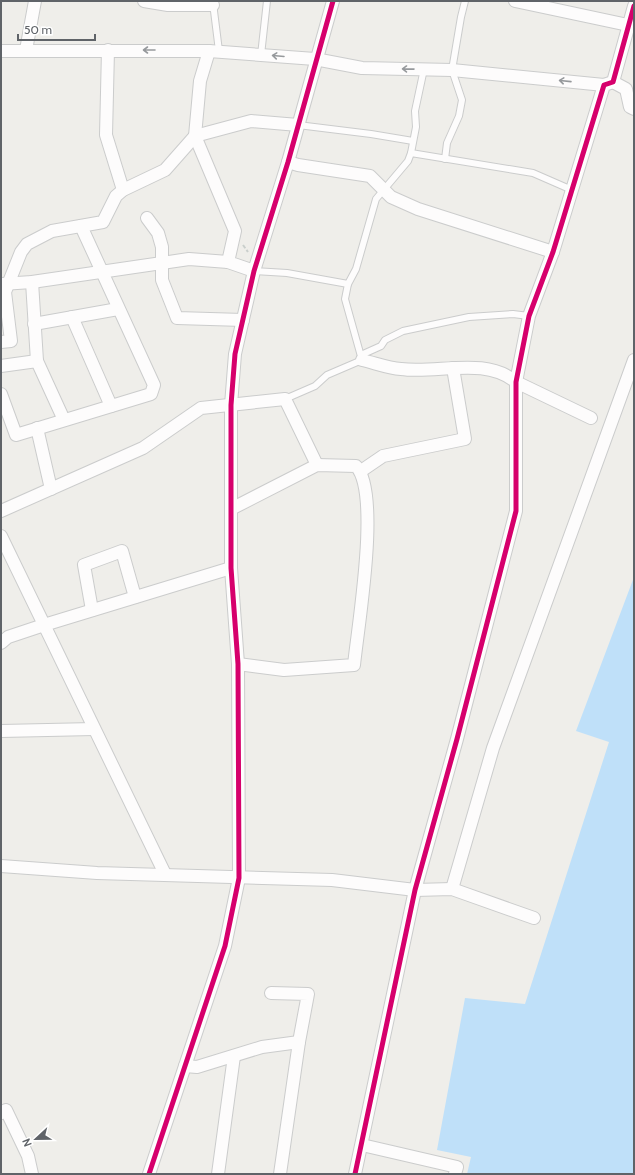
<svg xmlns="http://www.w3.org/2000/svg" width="635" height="1175" font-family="Cabin,sans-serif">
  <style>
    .water { fill: #bfe0f9 }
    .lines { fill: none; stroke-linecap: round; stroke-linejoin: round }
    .lane-casing { stroke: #cbcccc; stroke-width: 8 }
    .street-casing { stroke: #cbcccc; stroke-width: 14 }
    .path { stroke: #cacfcc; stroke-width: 2; stroke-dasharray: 4 2; stroke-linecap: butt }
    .lane { stroke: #fdfcfc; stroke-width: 6 }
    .street { stroke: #fdfcfc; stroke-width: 12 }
    .cycleway-casing { stroke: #fff; stroke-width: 8 }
    .cycleway { stroke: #d6006c; stroke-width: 5 }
    .oneway { stroke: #96999c }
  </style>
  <rect width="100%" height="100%" fill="#efeeea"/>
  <polygon class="water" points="634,577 634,1174 467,1174 471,1157 437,1150 465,998 525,1004 609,742 576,731"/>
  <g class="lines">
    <g class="lane-casing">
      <g id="lane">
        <polyline points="213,3 219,51"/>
        <polyline points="261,55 267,1"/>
        <polyline points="298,125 371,134 413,141"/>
        <polyline points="411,153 416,127 415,111 424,69"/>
        <polyline points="445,159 447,143 459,116 462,100 452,70 461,17 465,1"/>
        <polyline points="254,271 287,273 348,284"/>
        <polyline points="361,355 381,346 385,340 403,331 469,317 513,314 529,316"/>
        <polyline points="285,399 315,386 327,375 362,360 345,299 348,284 356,269 376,199 408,161 411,153 533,173 572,190"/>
      </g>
    </g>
    <g class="street-casing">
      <g id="street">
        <polyline points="144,1 168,5 213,5"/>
        <polyline points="515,1 628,25"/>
        <polyline points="26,50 35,1"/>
        <polyline points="108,50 106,135 123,190"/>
        <polyline points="1,51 209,51 315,59 362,68 452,70 604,85"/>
        <polyline points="209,51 200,81 195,136 235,231 228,262 254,271"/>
        <polyline points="613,82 626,89 630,107 634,109"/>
        <polyline points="288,162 298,165 370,176 391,197 418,209 553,252"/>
        <polyline points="147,218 158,233 162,247 162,280 177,318 243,320"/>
        <polyline points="32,282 37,361 64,420"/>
        <polyline points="2,284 32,282 189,259 228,262"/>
        <polyline points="72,317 111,406"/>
        <polyline points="34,324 118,309"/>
        <polyline points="1,342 11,341 5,292 21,252 27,244 52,231 103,222 116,196 123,190 165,170 195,136 251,121 298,125"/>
        <path d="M362,360c13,3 26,8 39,9 37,5 84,-13 115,13l75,36"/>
        <polyline points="1,366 37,361"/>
        <polyline points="1,394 16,435 151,394 154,385 81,226"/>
        <polyline points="37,428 51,489"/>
        <polyline points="361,471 383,456 465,439 453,368"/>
        <path d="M231,509l86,-44 39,1c25,27 2,159 -2,199l-70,5 -46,-6"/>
        <polyline points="1,511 143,448 201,408 285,399 317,465"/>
        <polyline points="1,536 165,874"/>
        <polyline points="92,610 84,565 122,551 135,597"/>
        <polyline points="1,643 8,637 44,625 231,568"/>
        <polyline points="1,731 94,729"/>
        <polyline points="1,866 97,873 332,880 415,890 452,889 534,918"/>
        <polyline points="452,889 493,748 634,360"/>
        <polyline points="271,993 308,994 299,1042 280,1174"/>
        <polyline points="185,1066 197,1067 262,1047 299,1042"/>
        <polyline points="1,1113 6,1110 28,1156 32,1174"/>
        <polyline points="362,1145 457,1167 455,1174"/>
        <polyline points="149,1174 225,946 239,878 238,664 231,568 231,405 235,354 254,271 288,162 333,1"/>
        <polyline points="218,1174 234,1056"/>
        <polyline points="355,1174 415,890 457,739 516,511 516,382 529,316 553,252 604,85 613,82 634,6"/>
      </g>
    </g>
    <polyline class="path" points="243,245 248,252"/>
    <use href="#lane" class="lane"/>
    <use href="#street" class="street"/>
    <g class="cycleway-casing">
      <g id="cycleway">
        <polyline points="149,1174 225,946 239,878 238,664 231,568 231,405 235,354 254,271 288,162 333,1"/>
        <polyline points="355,1174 415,890 457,739 516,511 516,382 529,316 553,252 604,85 613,82 634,6"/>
      </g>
    </g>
    <use href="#cycleway" class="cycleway"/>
  </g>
  <defs><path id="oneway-shaft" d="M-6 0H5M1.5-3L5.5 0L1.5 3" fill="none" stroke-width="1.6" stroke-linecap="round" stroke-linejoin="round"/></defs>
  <g class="oneway">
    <use href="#oneway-shaft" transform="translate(149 50) rotate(-180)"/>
    <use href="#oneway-shaft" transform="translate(278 56) rotate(-175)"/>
    <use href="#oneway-shaft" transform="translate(408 69) rotate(-179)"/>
    <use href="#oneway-shaft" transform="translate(565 81) rotate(-174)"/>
  </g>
  <rect width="635" height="1175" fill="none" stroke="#5f6368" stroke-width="4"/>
  <g transform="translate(36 1139) rotate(248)" stroke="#ffffff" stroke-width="3" paint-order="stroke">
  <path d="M0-3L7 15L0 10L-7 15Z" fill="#5f6368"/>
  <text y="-6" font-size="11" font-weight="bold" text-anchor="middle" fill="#5f6368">N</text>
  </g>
  <path d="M18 34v6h77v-6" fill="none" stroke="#5f6368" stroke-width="2"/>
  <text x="24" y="34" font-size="12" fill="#5f6368" stroke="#ffffff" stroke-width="3" paint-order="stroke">50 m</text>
</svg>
